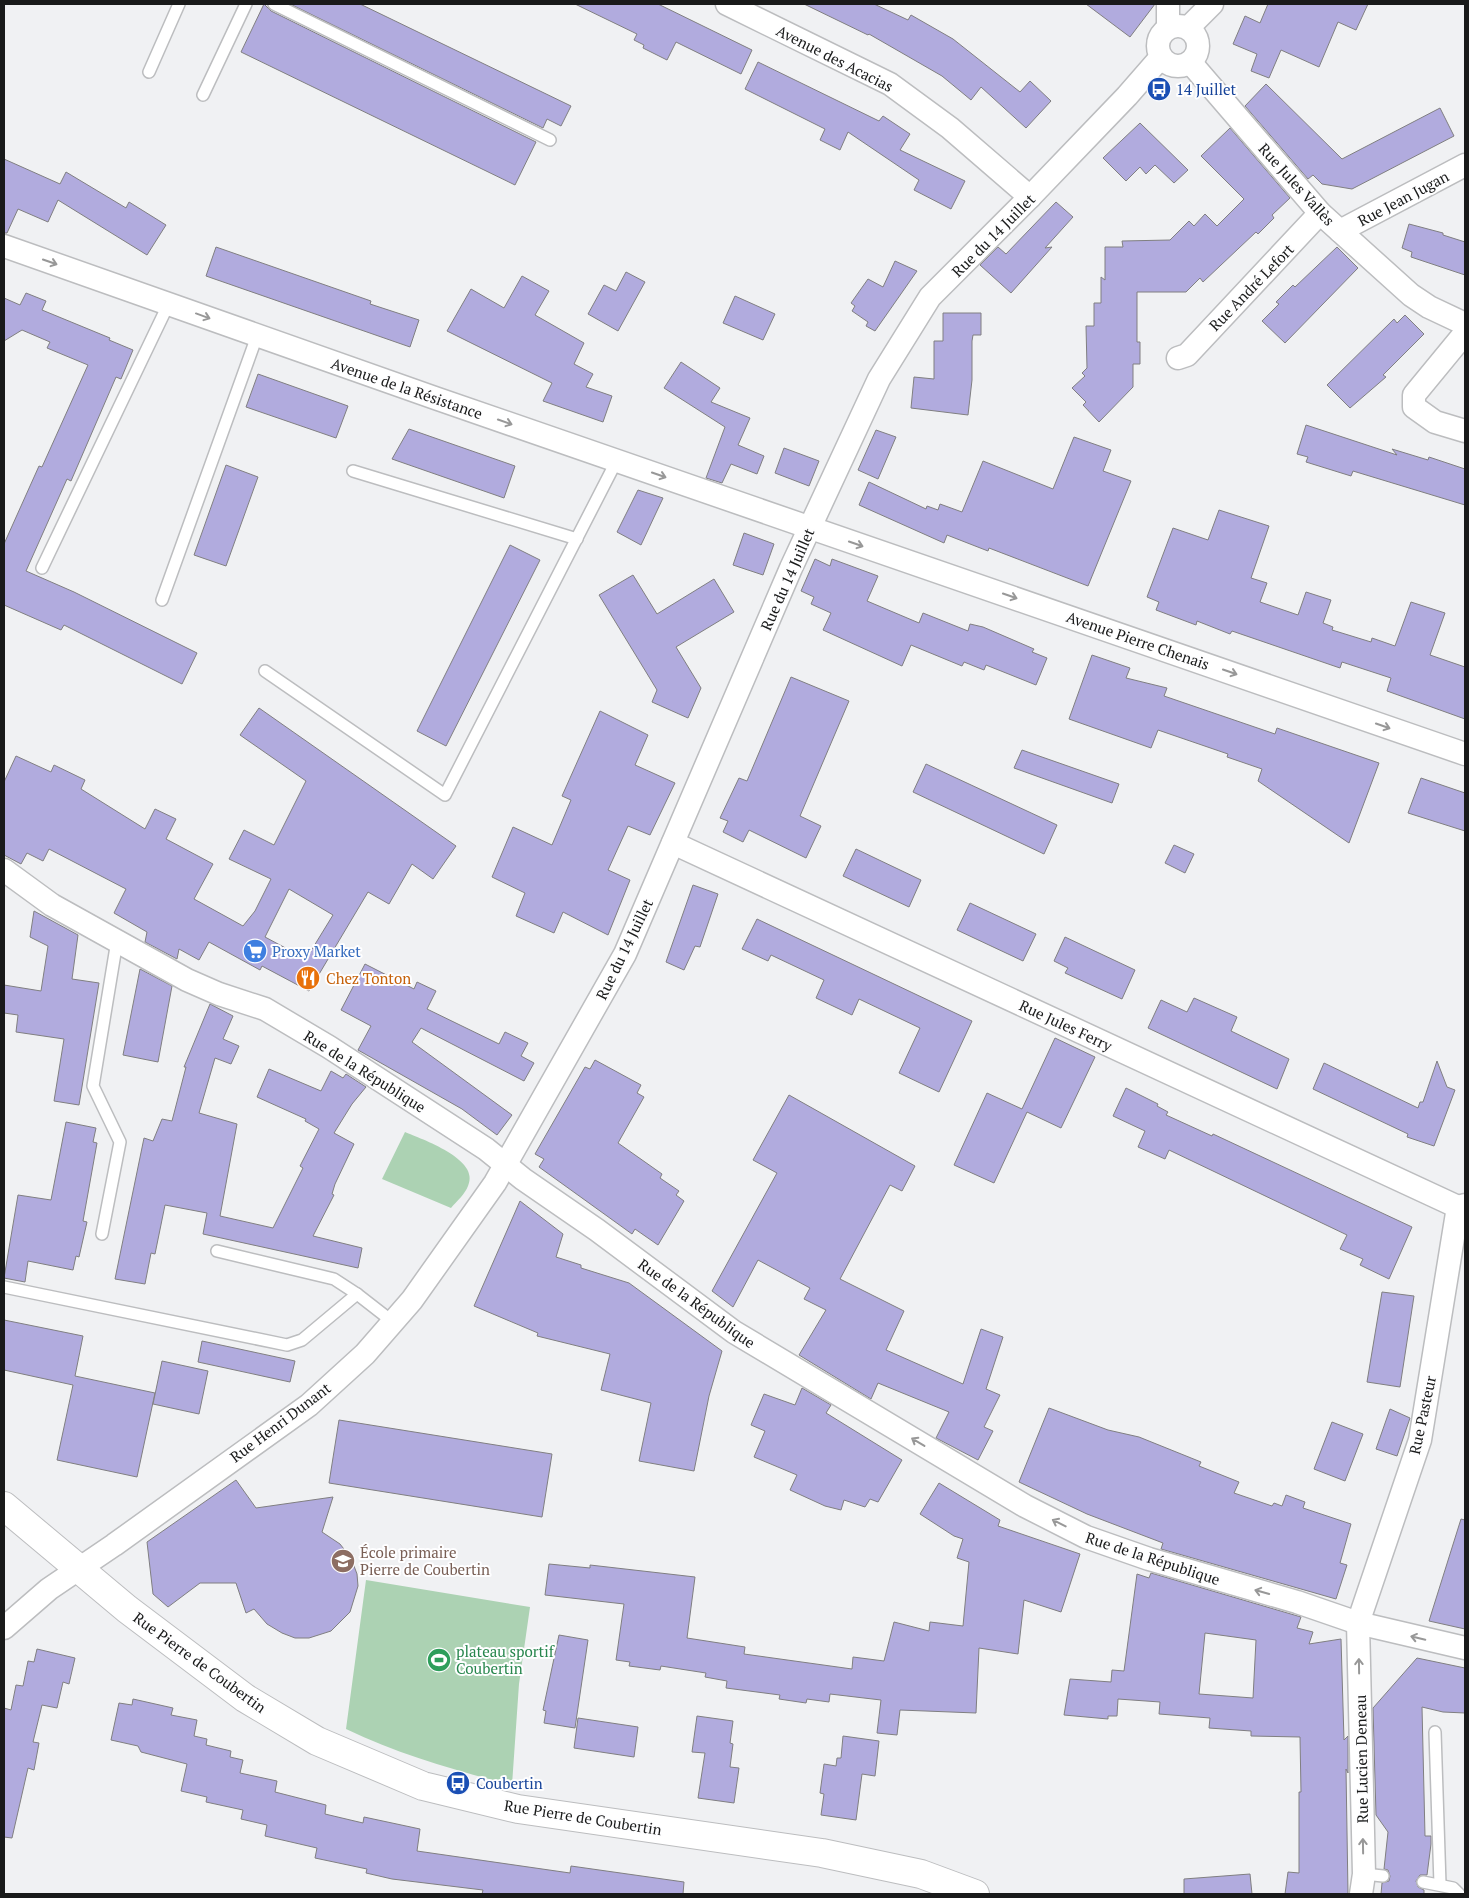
<svg xmlns="http://www.w3.org/2000/svg" width="1469" height="1898" font-family="'PT Serif',serif">
  <style>
    .green { fill: #acd2b3 }
    .building { fill: #b1abde; stroke: #807f81; fill-rule: evenodd }
    .lines { fill: none; stroke-linecap: round; stroke-linejoin: round }
    .lane-casing { stroke: #bcbdbf; stroke-width: 14 }
    .street-casing { stroke: #bcbdbf; stroke-width: 25 }
    .secondary-casing { stroke: #bcbdbf; stroke-width: 30 }
    .lane { stroke: #fff; stroke-width: 11 }
    .street { stroke: #fff; stroke-width: 22 }
    .secondary { stroke: #fff; stroke-width: 28 }
    .oneway { stroke: #989898 }
    .labels { text-anchor: middle; dominant-baseline: central; stroke-width: 4; stroke-linejoin: round; paint-order: stroke }
    .street-label { font-size: 15px; fill: #191a1a; stroke: #fefeff }
    .transit-label { font-size: 15px; fill: #164399; stroke: #fefeff; text-anchor: start }
    .shop-label { font-size: 15px; fill: #366cbe; stroke: #fefeff; text-anchor: start }
    .food-label { font-size: 15px; fill: #c56008; stroke: #fefeff; text-anchor: start }
    .education-label { font-size: 15px; fill: #785e54; stroke: #fefeff; text-anchor: start }
    .leisure-label { font-size: 15px; fill: #27864d; stroke: #fefeff; text-anchor: start }
  </style>
  <rect width="100%" height="100%" fill="#f0f1f3"/>
  <g class="green">
    <path d="M405,1132c16,7 76,27 63,54 -3,8 -11,15 -17,22l-69,-29z"/>
    <path d="M366,1580l164,27 -11,77 -7,101c-58,-15 -112,-30 -166,-56z"/>
  </g>
  <g class="building">
    <polygon points="264,4 271,11 536,142 515,185 241,52"/>
    <polygon points="290,4 360,4 571,106 561,126 547,119 543,128"/>
    <polygon points="575,4 658,4 752,50 741,74 676,42 667,60 643,48 644,45 634,40 637,34"/>
    <polygon points="804,4 874,4 908,20 911,15 953,39 1020,92 1030,81 1051,101 1026,128 981,87 971,100 942,76 869,34 868,35"/>
    <polygon points="1086,4 1155,4 1130,37"/>
    <polygon points="1268,4 1368,4 1356,30 1338,22 1319,67 1281,50 1269,78 1251,71 1257,54 1233,44 1245,16 1260,23"/>
    <polygon points="758,62 879,121 883,116 910,134 900,150 965,181 951,209 914,190 919,180 848,132 840,150 820,140 825,129 745,89"/>
    <polygon points="1266,84 1342,159 1440,108 1454,136 1352,189 1322,184 1313,175 1308,179 1245,106"/>
    <polygon points="1140,123 1188,170 1174,183 1155,165 1146,174 1140,167 1126,181 1103,158"/>
    <polygon points="1230,128 1290,198 1272,215 1274,218 1258,234 1256,232 1203,282 1200,278 1186,292 1137,292 1137,342 1140,342 1140,364 1133,364 1133,387 1099,422 1083,405 1086,402 1072,388 1085,376 1082,373 1087,368 1086,326 1094,326 1094,303 1101,303 1101,277 1105,280 1105,247 1123,247 1122,241 1170,240 1189,221 1194,226 1205,214 1217,226 1244,199 1201,156"/>
    <polygon points="4,159 60,184 66,172 126,208 129,202 166,225 147,255 58,200 48,222 18,209 7,233 4,233"/>
    <polygon points="1056,202 1073,217 1045,248 1052,247 1011,293 980,265 998,247 1006,254"/>
    <polygon points="1409,224 1443,233 1443,235 1465,242 1465,275 1411,257 1412,252 1402,248"/>
    <polygon points="216,247 371,301 370,304 419,320 410,347 206,276"/>
    <polygon points="1337,247 1358,268 1285,343 1262,321 1279,304 1276,302 1293,285 1295,287"/>
    <polygon points="895,261 917,271 875,331 866,326 868,322 852,311 855,306 851,303 868,279 883,287"/>
    <polygon points="626,272 645,282 618,331 588,314 604,285 616,291"/>
    <polygon points="522,276 549,291 535,315 584,343 574,364 593,374 586,387 612,396 603,422 543,401 552,383 447,331 471,289 504,308"/>
    <polygon points="26,293 46,301 42,310 110,338 109,340 133,350 121,379 116,377 71,481 67,479 26,571 74,592 197,653 182,684 64,625 61,630 4,605 4,544 39,466 42,467 88,365 47,348 50,342 22,330 4,341 4,298 20,305"/>
    <polygon points="735,296 775,314 763,340 723,323"/>
    <polygon points="943,313 981,313 981,335 973,335 972,341 972,380 968,415 911,408 914,377 934,379 934,341 943,341"/>
    <polygon points="1405,315 1424,334 1383,375 1386,377 1350,408 1327,385 1394,319 1397,323"/>
    <polygon points="681,362 720,388 711,402 750,418 738,445 764,456 757,474 731,464 722,483 706,478 725,427 664,388"/>
    <polygon points="258,374 348,406 336,438 246,407"/>
    <polygon points="1306,425 1397,455 1392,449 1428,460 1429,457 1465,469 1465,505 1353,471 1351,476 1306,462 1308,457 1297,454"/>
    <polygon points="409,429 515,466 504,498 392,459"/>
    <polygon points="876,430 896,437 878,479 858,470"/>
    <polygon points="1074,437 1111,450 1103,471 1131,481 1088,586 989,548 988,551 947,535 944,543 859,505 869,482 926,509 927,506 938,510 940,504 962,512 983,461 1053,489"/>
    <polygon points="784,448 819,461 809,486 775,473"/>
    <polygon points="226,465 258,477 226,566 194,555"/>
    <polygon points="638,490 663,498 641,545 617,532"/>
    <polygon points="1219,510 1269,526 1251,578 1267,583 1260,602 1298,615 1306,592 1331,600 1323,623 1333,627 1332,630 1371,642 1372,638 1395,646 1411,602 1445,613 1430,655 1465,667 1465,719 1387,691 1391,678 1342,662 1340,668 1232,631 1230,634 1197,621 1196,625 1156,610 1159,602 1147,597 1173,528 1208,540"/>
    <polygon points="744,533 774,544 763,575 733,565"/>
    <polygon points="510,545 540,560 446,746 417,731"/>
    <polygon points="815,559 830,566 832,559 878,576 867,601 919,623 923,613 968,631 970,624 983,627 1034,649 1032,652 1047,658 1036,685 986,665 984,670 964,662 962,666 911,645 902,666 823,630 831,613 811,604 814,597 801,591"/>
    <polygon points="633,575 657,614 714,579 734,612 676,647 701,688 688,718 652,702 657,690 599,595"/>
    <polygon points="1092,655 1130,668 1126,678 1167,688 1164,696 1275,734 1277,728 1379,763 1349,843 1258,781 1262,769 1227,757 1228,754 1158,730 1151,748 1069,719"/>
    <polygon points="791,677 849,701 800,816 821,826 806,858 749,830 743,842 723,832 728,821 720,818 739,778 747,781"/>
    <path d="M259,708l197,138 -23,33 -21,-15 -23,40 -21,-12 -59,99 -47,-25 -2,4 -51,-28 -10,18 -20,-11 -2,10 -32,-17 2,-10 -33,-19 12,-24 -77,-40 -6,12 -16,-8 -6,11 -17,-9v-73l12,-26 35,16 3,-7 31,15 -4,9 64,40 10,-20 21,10 -10,20 47,25 -19,35 49,27 12,-15 16,-32 -42,-20 15,-29 30,15 32,-64 -66,-46zM289,889l44,26 -27,44 -41,-22z"/>
    <polygon points="600,711 648,735 635,765 675,783 650,835 628,826 608,870 630,880 608,935 563,912 554,933 516,916 525,893 492,877 513,827 552,845 571,800 562,796"/>
    <polygon points="1022,750 1119,784 1112,803 1014,768"/>
    <polygon points="926,764 1057,825 1044,854 913,792"/>
    <polygon points="1421,778 1465,793 1465,831 1408,813"/>
    <polygon points="1174,845 1194,854 1185,873 1165,863"/>
    <polygon points="856,849 921,880 909,907 843,876"/>
    <polygon points="693,885 718,894 700,947 695,946 684,970 666,962"/>
    <polygon points="970,903 1036,934 1023,961 957,930"/>
    <polygon points="34,911 78,935 72,979 99,983 79,1105 54,1101 64,1039 16,1032 18,1015 4,1013 4,985 41,991 48,946 30,937"/>
    <polygon points="757,919 972,1021 939,1092 899,1073 920,1028 859,999 852,1015 816,998 824,980 771,955 768,961 742,949"/>
    <polygon points="1065,937 1135,970 1122,999 1065,973 1068,968 1054,961"/>
    <polygon points="365,964 414,989 417,982 436,991 427,1009 499,1044 505,1032 528,1043 521,1056 534,1063 524,1081 421,1028 412,1042 512,1115 497,1135 462,1109 358,1050 371,1026 341,1010"/>
    <polygon points="140,969 172,986 158,1062 123,1055"/>
    <polygon points="1194,998 1237,1017 1231,1031 1289,1059 1277,1089 1148,1028 1161,1000 1187,1012"/>
    <polygon points="210,1004 233,1016 223,1039 239,1046 231,1064 215,1058 199,1113 237,1124 220,1216 273,1228 303,1168 300,1166 319,1129 305,1121 306,1119 257,1097 269,1069 321,1091 331,1071 343,1078 346,1074 366,1087 352,1104 334,1133 354,1144 335,1184 332,1194 334,1195 313,1236 362,1248 358,1268 203,1234 207,1213 165,1205 155,1254 151,1253 145,1284 115,1279 144,1138 153,1141 162,1119 172,1121 186,1067 184,1067"/>
    <polygon points="1055,1038 1095,1057 1061,1128 1027,1112 994,1183 954,1165 987,1093 1022,1109"/>
    <polygon points="595,1060 641,1085 637,1093 644,1097 618,1143 662,1174 660,1178 679,1191 676,1195 684,1201 658,1245 635,1229 632,1234 539,1167 544,1159 535,1154 585,1067 590,1069"/>
    <polygon points="1437,1061 1447,1087 1455,1090 1434,1146 1407,1137 1408,1134 1313,1089 1324,1063 1418,1108 1420,1102 1423,1102"/>
    <polygon points="1126,1088 1158,1104 1157,1106 1168,1112 1166,1115 1212,1136 1213,1134 1412,1227 1389,1279 1360,1265 1363,1259 1340,1249 1347,1235 1169,1150 1165,1159 1138,1147 1145,1131 1113,1116"/>
    <polygon points="789,1095 915,1166 902,1191 890,1185 840,1279 904,1311 886,1350 963,1384 981,1329 1003,1337 986,1389 1000,1395 984,1427 993,1431 978,1460 936,1438 949,1412 878,1383 871,1399 799,1355 826,1310 804,1299 810,1288 758,1260 733,1307 712,1291 777,1173 753,1160"/>
    <polygon points="66,1122 96,1128 93,1142 97,1143 83,1221 87,1222 79,1257 76,1256 73,1270 28,1261 25,1282 4,1278 18,1195 51,1200"/>
    <polygon points="520,1201 563,1234 556,1257 581,1265 581,1268 629,1283 722,1351 709,1396 694,1471 639,1461 651,1403 601,1390 610,1354 537,1336 538,1333 474,1306"/>
    <polygon points="1382,1292 1414,1296 1400,1387 1367,1382"/>
    <polygon points="4,1320 83,1336 75,1376 155,1393 137,1477 57,1460 73,1385 4,1370"/>
    <polygon points="202,1341 295,1361 290,1382 198,1362"/>
    <polygon points="162,1361 208,1371 199,1414 153,1404"/>
    <polygon points="802,1388 831,1405 826,1413 902,1460 878,1502 870,1499 865,1507 844,1500 841,1510 825,1506 790,1490 797,1475 754,1457 765,1431 751,1425 764,1394 795,1405"/>
    <polygon points="1049,1408 1108,1430 1139,1437 1201,1462 1199,1466 1239,1482 1234,1493 1272,1506 1274,1503 1282,1506 1286,1495 1305,1502 1303,1508 1351,1524 1340,1563 1347,1565 1336,1599 1161,1549 1163,1543 1087,1514 1019,1482"/>
    <polygon points="1390,1409 1410,1418 1397,1456 1376,1449"/>
    <polygon points="339,1420 552,1454 542,1517 329,1483"/>
    <polygon points="1332,1422 1363,1434 1345,1481 1314,1469"/>
    <polygon points="236,1480 256,1508 333,1497 322,1532 340,1544 351,1558 357,1574 358,1586 350,1612 331,1631 309,1638 295,1638 282,1633 267,1624 254,1609 246,1613 236,1583 200,1583 168,1607 153,1594 147,1542"/>
    <polygon points="939,1483 1000,1520 998,1526 1080,1554 1061,1612 1024,1600 1018,1654 979,1648 976,1713 900,1710 897,1735 877,1733 881,1700 830,1694 829,1702 807,1699 806,1703 779,1699 780,1695 726,1688 727,1681 705,1677 706,1673 661,1666 660,1670 629,1666 630,1662 616,1660 624,1604 545,1595 549,1564 590,1568 590,1565 695,1577 687,1638 745,1647 744,1654 852,1669 853,1657 884,1661 894,1622 929,1631 930,1622 963,1626 969,1562 957,1558 963,1539 954,1536 920,1514"/>
    <polygon points="1461,1519 1465,1520 1465,1629 1429,1621"/>
    <path d="M1151,1573l150,44 -4,11 16,4 -4,12 32,-5 3,101 4,-4v37l-2,-4 2,125h-63l3,-22 11,1v-81h2l-1,-55 -49,-1v-5l-42,-3 1,-10 -51,-4 1,-12 -42,-3 -1,17h-9v3l-44,-4 6,-36 41,3 1,-12 12,1 13,-97 12,4zM1205,1633l51,7 -3,58 -54,-4z"/>
    <polygon points="559,1635 588,1640 575,1728 544,1723 546,1711 543,1710"/>
    <polygon points="37,1649 75,1658 69,1684 63,1682 57,1708 42,1705 33,1742 39,1743 34,1770 28,1768 12,1838 4,1837 4,1708 11,1710 16,1685 23,1686 28,1661 34,1662"/>
    <polygon points="1417,1658 1465,1668 1465,1713 1443,1712 1422,1707 1425,1836 1431,1836 1431,1844 1427,1875 1420,1875 1416,1881 1418,1887 1424,1890 1424,1894 1381,1894 1382,1883 1389,1881 1390,1876 1388,1870 1384,1869 1388,1832 1376,1815 1373,1708"/>
    <polygon points="133,1699 173,1708 171,1715 197,1720 194,1736 207,1739 206,1745 231,1751 230,1757 243,1760 240,1773 277,1781 275,1792 326,1805 325,1814 363,1823 364,1817 420,1829 417,1851 570,1873 571,1866 684,1882 683,1894 482,1894 483,1890 392,1879 366,1873 367,1869 315,1858 317,1848 265,1836 267,1825 241,1819 243,1810 206,1802 207,1797 181,1791 187,1764 141,1752 138,1746 111,1740 119,1703 132,1705"/>
    <polygon points="697,1716 733,1721 730,1743 733,1744 730,1767 739,1768 734,1803 698,1798 705,1753 692,1752"/>
    <polygon points="578,1718 638,1727 634,1757 574,1748"/>
    <polygon points="843,1736 879,1741 875,1776 862,1774 856,1820 821,1815 824,1794 820,1793 824,1764 836,1766 837,1758 841,1758"/>
    <polygon points="1250,1874 1252,1894 1184,1894 1184,1879"/>
  </g>
  <g class="lines">
    <g class="lane-casing">
      <g id="lane">
        <polyline points="274,4 550,140"/>
        <polyline points="149,72 179,4"/>
        <polyline points="203,95 246,4"/>
        <polyline points="353,471 577,539"/>
        <polyline points="42,568 169,303"/>
        <polyline points="162,600 257,336"/>
        <polyline points="265,671 445,795 617,460"/>
        <polyline points="102,1234 120,1142 93,1086 117,941"/>
        <polyline points="217,1251 334,1279 357,1294 393,1322"/>
        <polyline points="4,1287 287,1345 302,1340 357,1294"/>
        <polyline points="1435,1732 1440,1884"/>
        <polyline points="1364,1874 1383,1876"/>
        <polyline points="1423,1882 1453,1888 1459,1894"/>
      </g>
    </g>
    <g class="street-casing">
      <g id="street">
        <polyline points="727,4 890,84 950,128 1030,197"/>
        <polyline points="1168,4 1168,28"/>
        <circle cx="1178" cy="46" r="20"/>
        <polyline points="1188,28 1212,4"/>
        <polyline points="1190,62 1320,213 1411,295 1429,307 1465,324"/>
        <polyline points="1340,231 1465,165"/>
        <polyline points="4,246 435,398 1465,754"/>
        <polyline points="1465,333 1414,395 1414,407 1435,422 1465,431"/>
        <polyline points="1178,358 1187,355 1320,213"/>
        <polyline points="673,843 1458,1207"/>
        <polyline points="4,870 52,905 187,980 219,994 265,1009 329,1047 486,1149 523,1179 597,1230 734,1332 1025,1506 1086,1537 1149,1559 1297,1602 1358,1623 1465,1648"/>
        <polyline points="4,1628 49,1589 114,1545 309,1405 365,1354 412,1300 495,1183 625,954 791,568 879,379 930,297 1030,197 1127,96 1161,57"/>
        <polyline points="1361,1894 1364,1874 1358,1623 1420,1440 1458,1207 1465,1205"/>
      </g>
    </g>
    <g class="secondary-casing">
      <polyline id="secondary" points="4,1506 127,1609 245,1698 317,1741 423,1786 518,1809 822,1853 921,1874 975,1894"/>
    </g>
    <use href="#lane" class="lane"/>
    <use href="#street" class="street"/>
    <use href="#secondary" class="secondary"/>
  </g>
  <defs><path id="oneway-shaft" d="M-6 0H5M1.5-3L5.5 0L1.5 3" fill="none" stroke-width="1.6" stroke-linecap="round" stroke-linejoin="round" transform="scale(1.25)"/></defs>
  <g class="oneway">
    <use href="#oneway-shaft" transform="translate(50 262) rotate(19)"/>
    <use href="#oneway-shaft" transform="translate(203 316) rotate(20)"/>
    <use href="#oneway-shaft" transform="translate(505 422) rotate(19)"/>
    <use href="#oneway-shaft" transform="translate(659 475) rotate(19)"/>
    <use href="#oneway-shaft" transform="translate(856 544) rotate(19)"/>
    <use href="#oneway-shaft" transform="translate(1010 596) rotate(19)"/>
    <use href="#oneway-shaft" transform="translate(1230 672) rotate(19)"/>
    <use href="#oneway-shaft" transform="translate(1383 726) rotate(19)"/>
    <use href="#oneway-shaft" transform="translate(918 1442) rotate(-149)"/>
    <use href="#oneway-shaft" transform="translate(1059 1523) rotate(-153)"/>
    <use href="#oneway-shaft" transform="translate(1262 1592) rotate(-164)"/>
    <use href="#oneway-shaft" transform="translate(1418 1638) rotate(-167)"/>
    <use href="#oneway-shaft" transform="translate(1359 1666) rotate(-91)"/>
    <use href="#oneway-shaft" transform="translate(1363 1846) rotate(-91)"/>
  </g>
  <defs>
    <g id="bus-disc" transform="scale(1.25)"><circle r="9.5" fill="#1a4fb4" stroke="#fefeff"/><path d="M-5-6H5V4H4V6H2V4H-2V6H-4V4H-5ZM-3.5-4V0h7V-4ZM-3.5 1.2v1.5H-2V1.2ZM2 1.2v1.5H3.5V1.2Z" fill="#fff"/></g>
    <g id="supermarket-disc" transform="scale(1.25)"><circle r="9.5" fill="#3f7fe0" stroke="#fefeff"/><path d="M-6-5.5h2.5l.6 2H6L4.5 2H-2.5L-4.4-4H-6ZM-1.5 3.2a1.3 1.3 0 1 0 .1 0ZM3 3.2a1.3 1.3 0 1 0 .1 0Z" fill="#fff"/></g>
    <g id="restaurant-disc" transform="scale(1.25)"><circle r="9.5" fill="#e8710a" stroke="#fefeff"/><path d="M-5-6h1v4h1v-4h1v4h1v-4h1v5L-1.5 .5V6h-2V.5L-5-1ZM5-6V6H3V1.5H1.5Q1.5-4 5-6Z" fill="#fff"/></g>
    <g id="school-disc" transform="scale(1.25)"><circle r="9.5" fill="#8d6e63" stroke="#fefeff"/><path d="M0-5L7-2L0 1L-7-2ZM-4 1L0 2.5L4 1V4Q0 6-4 4Z" fill="#fff"/></g>
    <g id="stadium-disc" transform="scale(1.25)"><circle r="9.5" fill="#2e9e5b" stroke="#fefeff"/><path d="M0-5a6.5 5 0 1 0 0 10a6.5 5 0 1 0 0-10ZM-3.5-1.8h7v3.6h-7Z" fill="#fff"/></g>
  </defs>
  <g fill-rule="evenodd">
    <use href="#bus-disc" x="1159" y="89"/>
    <use href="#supermarket-disc" x="255" y="951"/>
    <use href="#restaurant-disc" x="308" y="978"/>
    <use href="#school-disc" x="343" y="1561"/>
    <use href="#stadium-disc" x="439" y="1660"/>
    <use href="#bus-disc" x="458" y="1783"/>
  </g>
  <g class="labels">
    <g class="street-label">
      <text transform="translate(835 58) rotate(27)">Avenue des Acacias</text>
      <text transform="translate(1297 184) rotate(48)">Rue Jules Vallès</text>
      <text transform="translate(1403 198) rotate(-28)">Rue Jean Jugan</text>
      <text transform="translate(993 235) rotate(-45)">Rue du 14 Juillet</text>
      <text transform="translate(1251 287) rotate(-46)">Rue André Lefort</text>
      <text transform="translate(407 388) rotate(19)">Avenue de la Résistance</text>
      <text transform="translate(787 579) rotate(-66)">Rue du 14 Juillet</text>
      <text transform="translate(1138 640) rotate(19)">Avenue Pierre Chenais</text>
      <text transform="translate(624 949) rotate(-64)">Rue du 14 Juillet</text>
      <text transform="translate(1066 1025) rotate(25)">Rue Jules Ferry</text>
      <text transform="translate(365 1071) rotate(32)">Rue de la République</text>
      <text transform="translate(697 1303) rotate(36)">Rue de la République</text>
      <text transform="translate(1422 1415) rotate(-78)">Rue Pasteur</text>
      <text transform="translate(280 1422) rotate(-37)">Rue Henri Dunant</text>
      <text transform="translate(1153 1558) rotate(18)">Rue de la République</text>
      <text transform="translate(200 1662) rotate(36)">Rue Pierre de Coubertin</text>
      <text transform="translate(1361 1759) rotate(-91)">Rue Lucien Deneau</text>
      <text transform="translate(583 1817) rotate(9)">Rue Pierre de Coubertin</text>
    </g>
    <g class="transit-label">
      <text x="1176" y="89">14 Juillet</text>
      <text x="476" y="1783">Coubertin</text>
    </g>
    <g class="shop-label">
      <text x="272" y="951">Proxy Market</text>
    </g>
    <g class="food-label">
      <text x="326" y="978">Chez Tonton</text>
    </g>
    <g class="education-label">
      <text x="360" y="1552">École primaire<tspan x="360" dy="17">Pierre de Coubertin</tspan></text>
    </g>
    <g class="leisure-label">
      <text x="456" y="1651">plateau sportif<tspan x="456" dy="17">Coubertin</tspan></text>
    </g>
  </g>
  <rect width="1469" height="1898" fill="none" stroke="#191a1a" stroke-width="10"/>
</svg>
